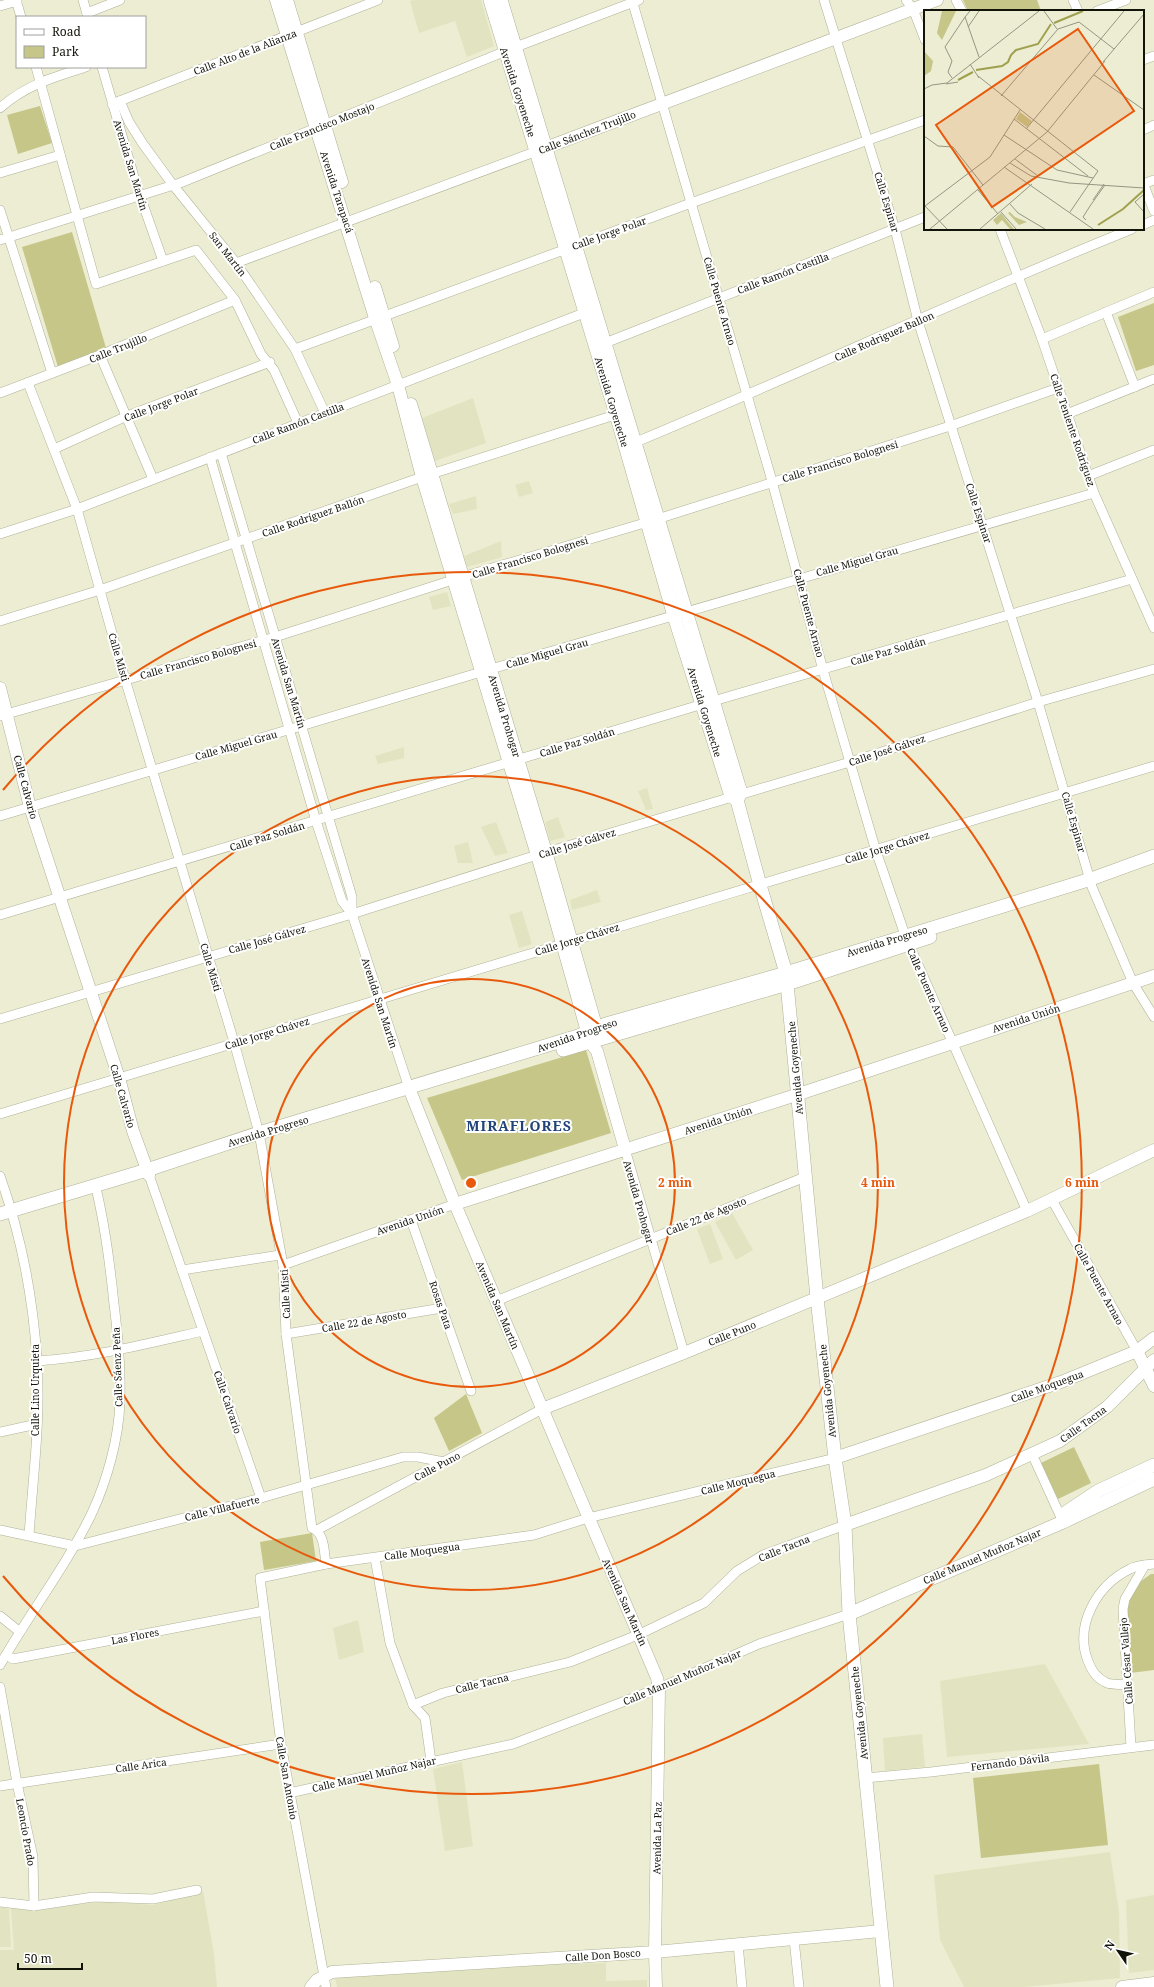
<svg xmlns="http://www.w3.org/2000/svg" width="1154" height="1987" font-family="'Noto Serif',serif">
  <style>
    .built { fill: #e2e4c1 }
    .green { fill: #c5c688 }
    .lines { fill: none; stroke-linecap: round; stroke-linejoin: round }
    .minor-casing { stroke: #b0b197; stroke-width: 10 }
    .tertiary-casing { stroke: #b0b197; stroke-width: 13 }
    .secondary-casing { stroke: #b0b197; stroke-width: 14 }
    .minor { stroke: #fff; stroke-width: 9 }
    .tertiary { stroke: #fff; stroke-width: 12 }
    .secondary { stroke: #fff; stroke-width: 13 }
    .ring { fill: none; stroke: #e8590c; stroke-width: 2 }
    .labels { text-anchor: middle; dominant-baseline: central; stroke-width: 4; stroke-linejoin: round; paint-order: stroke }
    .street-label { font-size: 10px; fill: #121309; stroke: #fff }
    .district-label { font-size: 14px; font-weight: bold; letter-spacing: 1px; fill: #204378; stroke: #fff }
    .inset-river { fill: none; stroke: #9fa04e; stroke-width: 2 }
    .inset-road { fill: none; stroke: #959682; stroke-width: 1 }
    .view { fill: #e8590c; fill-opacity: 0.15; stroke: #e8590c; stroke-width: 2 }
    .inset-edge { fill: none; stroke: #121309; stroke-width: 2 }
    .centre { fill: #e8590c; stroke: #fff; stroke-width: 2 }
    .ring-label { font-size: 12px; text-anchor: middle; font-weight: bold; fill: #e8590c; stroke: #fff; stroke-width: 4; stroke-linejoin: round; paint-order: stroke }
  </style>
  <rect width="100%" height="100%" fill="#ecedd2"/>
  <g class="built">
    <polygon points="414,0 481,0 494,46 467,57 455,21 419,33 410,1"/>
    <polygon points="473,398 486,443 435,461 422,418"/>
    <polygon points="529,481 533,493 519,497 515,485"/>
    <polygon points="476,496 477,509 453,514 449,504"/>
    <polygon points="501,541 502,557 467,567 464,556"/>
    <polygon points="447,592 451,606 433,610 429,597"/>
    <polygon points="404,747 404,758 378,764 375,756"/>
    <polygon points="647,788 653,809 646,810 638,791"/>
    <polygon points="558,817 565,837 550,841 545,822"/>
    <polygon points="496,822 508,853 495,856 481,827"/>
    <polygon points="468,842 473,863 458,863 454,846"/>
    <polygon points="597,890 601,902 572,910 570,900"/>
    <polygon points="522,911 532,944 519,948 509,915"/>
    <polygon points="732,1213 753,1250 736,1260 715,1222"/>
    <polygon points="710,1224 723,1259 710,1264 697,1229"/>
    <polygon points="358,1620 364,1652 339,1660 333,1628"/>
    <polygon points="1045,1664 1089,1744 947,1757 940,1681"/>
    <polygon points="922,1734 925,1767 885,1771 883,1738"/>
    <polygon points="462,1762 473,1846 445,1851 433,1769"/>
    <polygon points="1110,1852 1119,1912 1120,1978 1024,1987 964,1987 940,1940 934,1875"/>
    <polygon points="203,1891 214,1954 217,1987 0,1987 0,1950 14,1950 11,1908 35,1911 86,1903 110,1902 153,1905"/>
    <polygon points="1154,1895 1154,1970 1129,1973 1126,1900"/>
    <polygon points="0,1907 9,1909 11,1947 0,1947"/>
    <polygon points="606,1963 606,1981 647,1980 647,1987 337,1987 335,1977 556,1964"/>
  </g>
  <g class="green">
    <polygon points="963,0 1037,0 1041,11 968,11"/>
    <polygon points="40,106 52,143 18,154 7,115"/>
    <polygon points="72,232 106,348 58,367 22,247"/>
    <polygon points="1154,303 1154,365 1136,371 1118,317"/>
    <polygon points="586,1050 611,1133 462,1180 427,1098"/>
    <polygon points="466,1394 482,1433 449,1451 434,1418"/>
    <polygon points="1074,1447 1091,1483 1058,1499 1041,1463"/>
    <polygon points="312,1533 316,1561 264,1570 260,1542"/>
    <polygon points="1151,1574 1154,1574 1154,1670 1130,1673 1127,1599 1137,1584"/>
    <polygon points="1099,1764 1108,1845 981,1858 973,1778"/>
  </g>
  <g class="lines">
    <g class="minor-casing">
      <g id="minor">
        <polyline points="16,0 21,17"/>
        <polyline points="83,0 88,17"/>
        <polyline points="632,0 770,474 823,670 876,851 905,935 1027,1211"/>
        <polyline points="824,0 895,229 918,321 1038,702 1092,887 1133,983 1154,1017"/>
        <polyline points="906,0 913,9 925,40"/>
        <polyline points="956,0 962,11"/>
        <polyline points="1073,0 1078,11"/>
        <polyline points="0,6 17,1"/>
        <polyline points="1097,11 1126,0"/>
        <polyline points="87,13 120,0"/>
        <polyline points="1143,60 1154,56"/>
        <polyline points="36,67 96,284 196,250 235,300 261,354 274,370 298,423"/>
        <polyline points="102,67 137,187 163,261"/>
        <polyline points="120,101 129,122 143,144 173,185 236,263 295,349 325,413"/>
        <polyline points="112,104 378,0"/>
        <path d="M0,108c26,-23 54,-31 86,-41"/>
        <polyline points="1143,130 1154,125"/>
        <polyline points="0,173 60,155"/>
        <polyline points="1143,183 1154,211"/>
        <polyline points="1143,184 1154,180"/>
        <polyline points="0,210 52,373"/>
        <polyline points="1143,225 1154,220"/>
        <polyline points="1000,229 1042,339 1094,493 1154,628"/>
        <polyline points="0,240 180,183 521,45 639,0"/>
        <polyline points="236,263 537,151"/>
        <polyline points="1106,312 1135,387"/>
        <polyline points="1042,339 1154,292"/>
        <polyline points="600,345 925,217"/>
        <polyline points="295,349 691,203 925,120"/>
        <polyline points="100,355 153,479"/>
        <path d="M28,383l49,126 48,170 109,363 25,91 24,132 3,69 26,194c13,5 12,24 14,36"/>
        <polyline points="0,393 100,355 235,300"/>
        <polyline points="1067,414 1154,379"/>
        <path d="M636,442c166,-69 329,-146 496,-213"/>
        <polyline points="54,449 127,416 270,362"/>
        <polyline points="221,453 352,897 352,914 409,1088"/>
        <polyline points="210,457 316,821 342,901 352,914"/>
        <polyline points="1088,476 1154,450"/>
        <polyline points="0,534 77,509 589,311"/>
        <polyline points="0,621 100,590 422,477 621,413"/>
        <polyline points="0,716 275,637 462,577 648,522 950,426 1058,388"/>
        <polyline points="0,816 491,669 1094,493"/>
        <polyline points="0,915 703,704 1132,579"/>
        <polyline points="0,1019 352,914 537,855 850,762 1038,702 1154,669"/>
        <path d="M0,1114c385,-116 769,-233 1154,-348"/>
        <polyline points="625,1149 684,1353"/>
        <polyline points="149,1175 261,1498"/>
        <path d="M0,1176c21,59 33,121 37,184 4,58 -4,117 -8,175"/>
        <polyline points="1052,1200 1137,1351"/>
        <polyline points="411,1220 471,1391"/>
        <polyline points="283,1265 455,1204"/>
        <polyline points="182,1270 280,1255"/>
        <polyline points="496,1301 805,1177"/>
        <polyline points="286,1334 442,1308"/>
        <path d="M37,1361c59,-4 109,-17 166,-30"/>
        <polyline points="0,1432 37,1424"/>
        <polyline points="1032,1454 1063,1522"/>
        <polyline points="0,1530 75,1546 261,1498 403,1457 418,1457 444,1462"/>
        <polyline points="317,1530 542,1409"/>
        <polyline points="375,1558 390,1643 413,1705 425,1718 431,1761"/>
        <polyline points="0,1616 20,1632"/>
        <polyline points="6,1655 13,1659 264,1611"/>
        <path d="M0,1665c29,-51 65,-97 91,-150 16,-34 28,-77 29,-114 1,-33 -2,-65 -6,-97 -4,-40 -9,-80 -19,-120"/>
        <path d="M1128,1685c-6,-1 -15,0 -21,-2 -11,-5 -15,-12 -19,-22 -14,-36 9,-76 42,-92 7,-4 16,-4 24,-5"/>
        <polyline points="0,1687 17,1783 33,1857 34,1906"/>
        <polyline points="413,1705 443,1693 570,1662 640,1634 704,1603 737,1571 763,1555 845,1525"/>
        <polyline points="1131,1747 1123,1609 1125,1599 1145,1565"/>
        <polyline points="865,1778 931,1772 1154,1745"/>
        <polyline points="0,1786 281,1744"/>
        <polyline points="289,1793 513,1744 659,1688 759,1644 849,1614"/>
        <polyline points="0,1902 34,1906 93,1897 153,1899 197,1890"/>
        <polyline points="794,1939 799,1987"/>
        <polyline points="738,1944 742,1987"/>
        <polyline points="326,1987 281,1744 260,1578 326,1564 534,1535 588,1518 835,1458"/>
      </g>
    </g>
    <g class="tertiary-casing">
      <g id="tertiary">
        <polyline points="276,0 375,318 398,385 422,477 537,855 590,1042 597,1051 625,1149"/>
        <polyline points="287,0 342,182"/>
        <polyline points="537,151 937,0"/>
        <polyline points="375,287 393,346"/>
        <polyline points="411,404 546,852 599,1036"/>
        <polyline points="0,688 30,807 119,1078 133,1131 149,1175"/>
        <polyline points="409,1088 455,1204 657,1678 659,1688 655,1952 656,1987"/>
        <polyline points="455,1204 796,1095 1154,976"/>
        <polyline points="1137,1351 1154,1386"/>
        <polyline points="542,1409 684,1353 1027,1211 1154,1150"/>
        <polyline points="835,1458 1061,1382 1137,1351 1154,1338"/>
        <polyline points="845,1525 986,1475 1060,1441 1107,1407 1154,1360"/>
        <polyline points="311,1987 317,1980 332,1972 655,1952 881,1931"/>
        <polyline points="1122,1987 1154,1983"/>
      </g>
    </g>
    <g class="secondary-casing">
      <g id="secondary">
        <polyline points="490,0 616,414 674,616 731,796 737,800"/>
        <polyline points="501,0 741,793 737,800 760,885 786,973 817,1298 835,1458 845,1525 849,1614 887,1987"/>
        <polyline points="563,1050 787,984 930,937"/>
        <polyline points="0,1214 147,1170 259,1133 578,1036 606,1024 786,973 1091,879 1154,856"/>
        <polyline points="1063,1518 1065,1513 1098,1491 1154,1465"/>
        <polyline points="849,1614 1063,1522 1154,1479"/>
      </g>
    </g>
    <use href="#minor" class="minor"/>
    <use href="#tertiary" class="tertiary"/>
    <use href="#secondary" class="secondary"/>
  </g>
  <g class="ring">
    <circle cx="471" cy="1183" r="204"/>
    <circle cx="471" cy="1183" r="407"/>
    <path d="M3 790A611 611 0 1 1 3 1576"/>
  </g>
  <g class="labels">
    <g class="street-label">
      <text transform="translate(245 52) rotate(-21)">Calle Alto de la Alianza</text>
      <text transform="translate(518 92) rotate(72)">Avenida Goyeneche</text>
      <text transform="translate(322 126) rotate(-22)">Calle Francisco Mostajo</text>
      <text transform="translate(587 132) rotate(-21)">Calle Sánchez Trujillo</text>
      <text transform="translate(131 165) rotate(73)">Avenida San Martín</text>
      <text transform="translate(337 192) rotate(72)">Avenida Tarapacá</text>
      <text transform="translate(887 202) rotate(73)">Calle Espinar</text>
      <text transform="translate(609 233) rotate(-20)">Calle Jorge Polar</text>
      <text transform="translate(228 254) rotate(52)">San Martín</text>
      <text transform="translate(783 273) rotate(-21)">Calle Ramón Castilla</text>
      <text transform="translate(720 301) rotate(74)">Calle Puente Arnao</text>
      <text transform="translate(884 336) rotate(-24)">Calle Rodriguez Ballon</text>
      <text transform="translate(118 348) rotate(-22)">Calle Trujillo</text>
      <text transform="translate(612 402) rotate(73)">Avenida Goyeneche</text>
      <text transform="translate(161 404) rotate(-21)">Calle Jorge Polar</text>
      <text transform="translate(298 423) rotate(-21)">Calle Ramón Castilla</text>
      <text transform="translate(1073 430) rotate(71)">Calle Teniente Rodríguez</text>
      <text transform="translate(840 461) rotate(-17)">Calle Francisco Bolognesi</text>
      <text transform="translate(979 513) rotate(72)">Calle Espinar</text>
      <text transform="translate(313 516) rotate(-19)">Calle Rodríguez Ballón</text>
      <text transform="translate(530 557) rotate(-17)">Calle Francisco Bolognesi</text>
      <text transform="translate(857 561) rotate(-16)">Calle Miguel Grau</text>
      <text transform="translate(809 613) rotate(75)">Calle Puente Arnao</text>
      <text transform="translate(888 651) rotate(-16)">Calle Paz Soldán</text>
      <text transform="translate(547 653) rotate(-16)">Calle Miguel Grau</text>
      <text transform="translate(119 657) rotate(74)">Calle Misti</text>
      <text transform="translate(198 659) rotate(-16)">Calle Francisco Bolognesi</text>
      <text transform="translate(289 683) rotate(73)">Avenida San Martín</text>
      <text transform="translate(705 712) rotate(73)">Avenida Goyeneche</text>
      <text transform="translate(505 716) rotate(73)">Avenida Prohogar</text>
      <text transform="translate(577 742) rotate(-17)">Calle Paz Soldán</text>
      <text transform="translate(236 745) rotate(-16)">Calle Miguel Grau</text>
      <text transform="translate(887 750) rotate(-18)">Calle José Gálvez</text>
      <text transform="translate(26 787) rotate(75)">Calle Calvario</text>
      <text transform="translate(1074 822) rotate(74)">Calle Espinar</text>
      <text transform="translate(267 836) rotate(-17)">Calle Paz Soldán</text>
      <text transform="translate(577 843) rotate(-17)">Calle José Gálvez</text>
      <text transform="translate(887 847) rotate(-17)">Calle Jorge Chávez</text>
      <text transform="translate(267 939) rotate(-16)">Calle José Gálvez</text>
      <text transform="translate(577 939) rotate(-17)">Calle Jorge Chávez</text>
      <text transform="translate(887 941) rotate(-17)">Avenida Progreso</text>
      <text transform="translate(211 967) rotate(73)">Calle Misti</text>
      <text transform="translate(929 990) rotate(66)">Calle Puente Arnao</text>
      <text transform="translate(380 1003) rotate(72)">Avenida San Martín</text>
      <text transform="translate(1026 1018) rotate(-18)">Avenida Unión</text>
      <text transform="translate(267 1033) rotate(-17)">Calle Jorge Chávez</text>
      <text transform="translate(577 1035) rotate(-19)">Avenida Progreso</text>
      <text transform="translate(795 1068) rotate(-95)">Avenida Goyeneche</text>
      <text transform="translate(123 1096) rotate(74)">Calle Calvario</text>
      <text transform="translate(718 1120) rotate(-18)">Avenida Unión</text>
      <text transform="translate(268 1131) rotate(-17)">Avenida Progreso</text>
      <text transform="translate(639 1202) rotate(74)">Avenida Prohogar</text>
      <text transform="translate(706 1216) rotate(-22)">Calle 22 de Agosto</text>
      <text transform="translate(410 1220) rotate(-19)">Avenida Unión</text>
      <text transform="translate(1099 1284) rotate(61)">Calle Puente Arnao</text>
      <text transform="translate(285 1294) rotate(-93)">Calle Misti</text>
      <text transform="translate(441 1305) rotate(71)">Rosas Pata</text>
      <text transform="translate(498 1305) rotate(67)">Avenida San Martín</text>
      <text transform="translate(364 1321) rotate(-10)">Calle 22 de Agosto</text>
      <text transform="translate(732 1333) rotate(-22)">Calle Puno</text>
      <text transform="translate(117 1367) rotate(-92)">Calle Sáenz Peña</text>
      <text transform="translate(1047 1386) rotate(-20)">Calle Moquegua</text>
      <text transform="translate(35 1390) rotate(-90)">Calle Lino Urquieta</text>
      <text transform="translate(827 1391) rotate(-96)">Avenida Goyeneche</text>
      <text transform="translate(228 1402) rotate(71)">Calle Calvario</text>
      <text transform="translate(1083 1424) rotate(-36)">Calle Tacna</text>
      <text transform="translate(437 1466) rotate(-28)">Calle Puno</text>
      <text transform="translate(738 1482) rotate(-14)">Calle Moquegua</text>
      <text transform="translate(222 1508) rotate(-14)">Calle Villafuerte</text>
      <text transform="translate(784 1548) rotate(-22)">Calle Tacna</text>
      <text transform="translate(422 1551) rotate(-8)">Calle Moquegua</text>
      <text transform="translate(982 1556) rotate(-23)">Calle Manuel Muñoz Najar</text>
      <text transform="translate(625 1602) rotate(66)">Avenida San Martín</text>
      <text transform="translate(135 1636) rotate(-11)">Las Flores</text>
      <text transform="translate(1126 1661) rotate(-94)">Calle César Vallejo</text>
      <text transform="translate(682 1677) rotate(-23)">Calle Manuel Muñoz Najar</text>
      <text transform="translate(482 1683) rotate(-14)">Calle Tacna</text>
      <text transform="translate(859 1713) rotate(-96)">Avenida Goyeneche</text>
      <text transform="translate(1010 1762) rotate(-7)">Fernando Dávila</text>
      <text transform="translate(141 1765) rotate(-8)">Calle Arica</text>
      <text transform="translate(374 1774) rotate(-13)">Calle Manuel Muñoz Najar</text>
      <text transform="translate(287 1778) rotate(80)">Calle San Antonio</text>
      <text transform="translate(26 1832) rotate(80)">Leoncio Prado</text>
      <text transform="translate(657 1838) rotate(-89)">Avenida La Paz</text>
      <text transform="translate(603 1955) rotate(-4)">Calle Don Bosco</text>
    </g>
    <g class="district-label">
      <text x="519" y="1125">MIRAFLORES</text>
    </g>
  </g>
  <g transform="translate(924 10)">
    <rect width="220" height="220" fill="#ecedd2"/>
    <path d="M18,1h14l-14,29 -5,-7zM0,41l9,10 -2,10 -7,5zM96,102l12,9 -5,6 -11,-8zM86,202l5,5 12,5 -8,3 -11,-12zM77,203l11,14 2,2h-4l-8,-9 -5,5 -4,-5z" fill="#c5c688"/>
    <path class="inset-river" d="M130,13l29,-12M52,60l26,-4 6,-4 3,-7 5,-5 22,-6 13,-20M34,70l15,-8M174,215l25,-16 21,-19"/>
    <path class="inset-road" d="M46,1l-5,6 14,40M120,1l13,18M44,17l11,-16M179,52l41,-48M46,54l9,14M170,65l50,35M54,66l120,95 -28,41M28,68l-4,-6 4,-11 -7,-14 20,-30M22,74l12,-2M0,79l8,-4 15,-2 92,-72M77,86l57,-67 21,-7 35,27M90,109l74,57M102,119l98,-118M80,125l53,35 36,8M0,126l14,10 15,1M29,137l30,38M91,149l23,17M86,153l21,13 38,7 75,5M80,157l89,62M54,180l20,24M220,184l-9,8 9,10M169,190l11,-16M86,194l8,9 27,16M166,196l15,-21M77,202l15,17M162,210l-3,-3 7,-11M6,219l117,-97 58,-71M23,219l-22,-23 65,-49 30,-47M56,219l52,-45"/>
    <path class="view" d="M154,19l56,82 -142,96 -56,-82z"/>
    <rect width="220" height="220" class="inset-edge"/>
  </g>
  <circle cx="471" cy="1183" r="6" class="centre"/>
  <g class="ring-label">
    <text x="675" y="1187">2 min</text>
    <text x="878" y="1187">4 min</text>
    <text x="1082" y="1187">6 min</text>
  </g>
  <rect x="16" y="16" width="130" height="52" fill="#ffffff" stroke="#a0a19d"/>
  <rect x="24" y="29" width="20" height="6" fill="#ffffff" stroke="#a0a19d"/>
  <text x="52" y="36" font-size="12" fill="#121309">Road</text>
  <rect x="24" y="46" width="20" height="12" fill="#c5c688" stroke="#a0a19d"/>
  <text x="52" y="56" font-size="12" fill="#121309">Park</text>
  <g transform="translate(1118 1951) rotate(304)" stroke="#ffffff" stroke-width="3" paint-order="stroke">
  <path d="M0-3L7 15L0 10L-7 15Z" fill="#121309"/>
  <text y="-6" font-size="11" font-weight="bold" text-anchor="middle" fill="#121309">N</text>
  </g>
  <path d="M18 1963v6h64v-6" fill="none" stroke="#121309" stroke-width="2"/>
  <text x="24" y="1963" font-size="12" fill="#121309" stroke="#ffffff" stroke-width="3" paint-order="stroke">50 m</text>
</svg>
